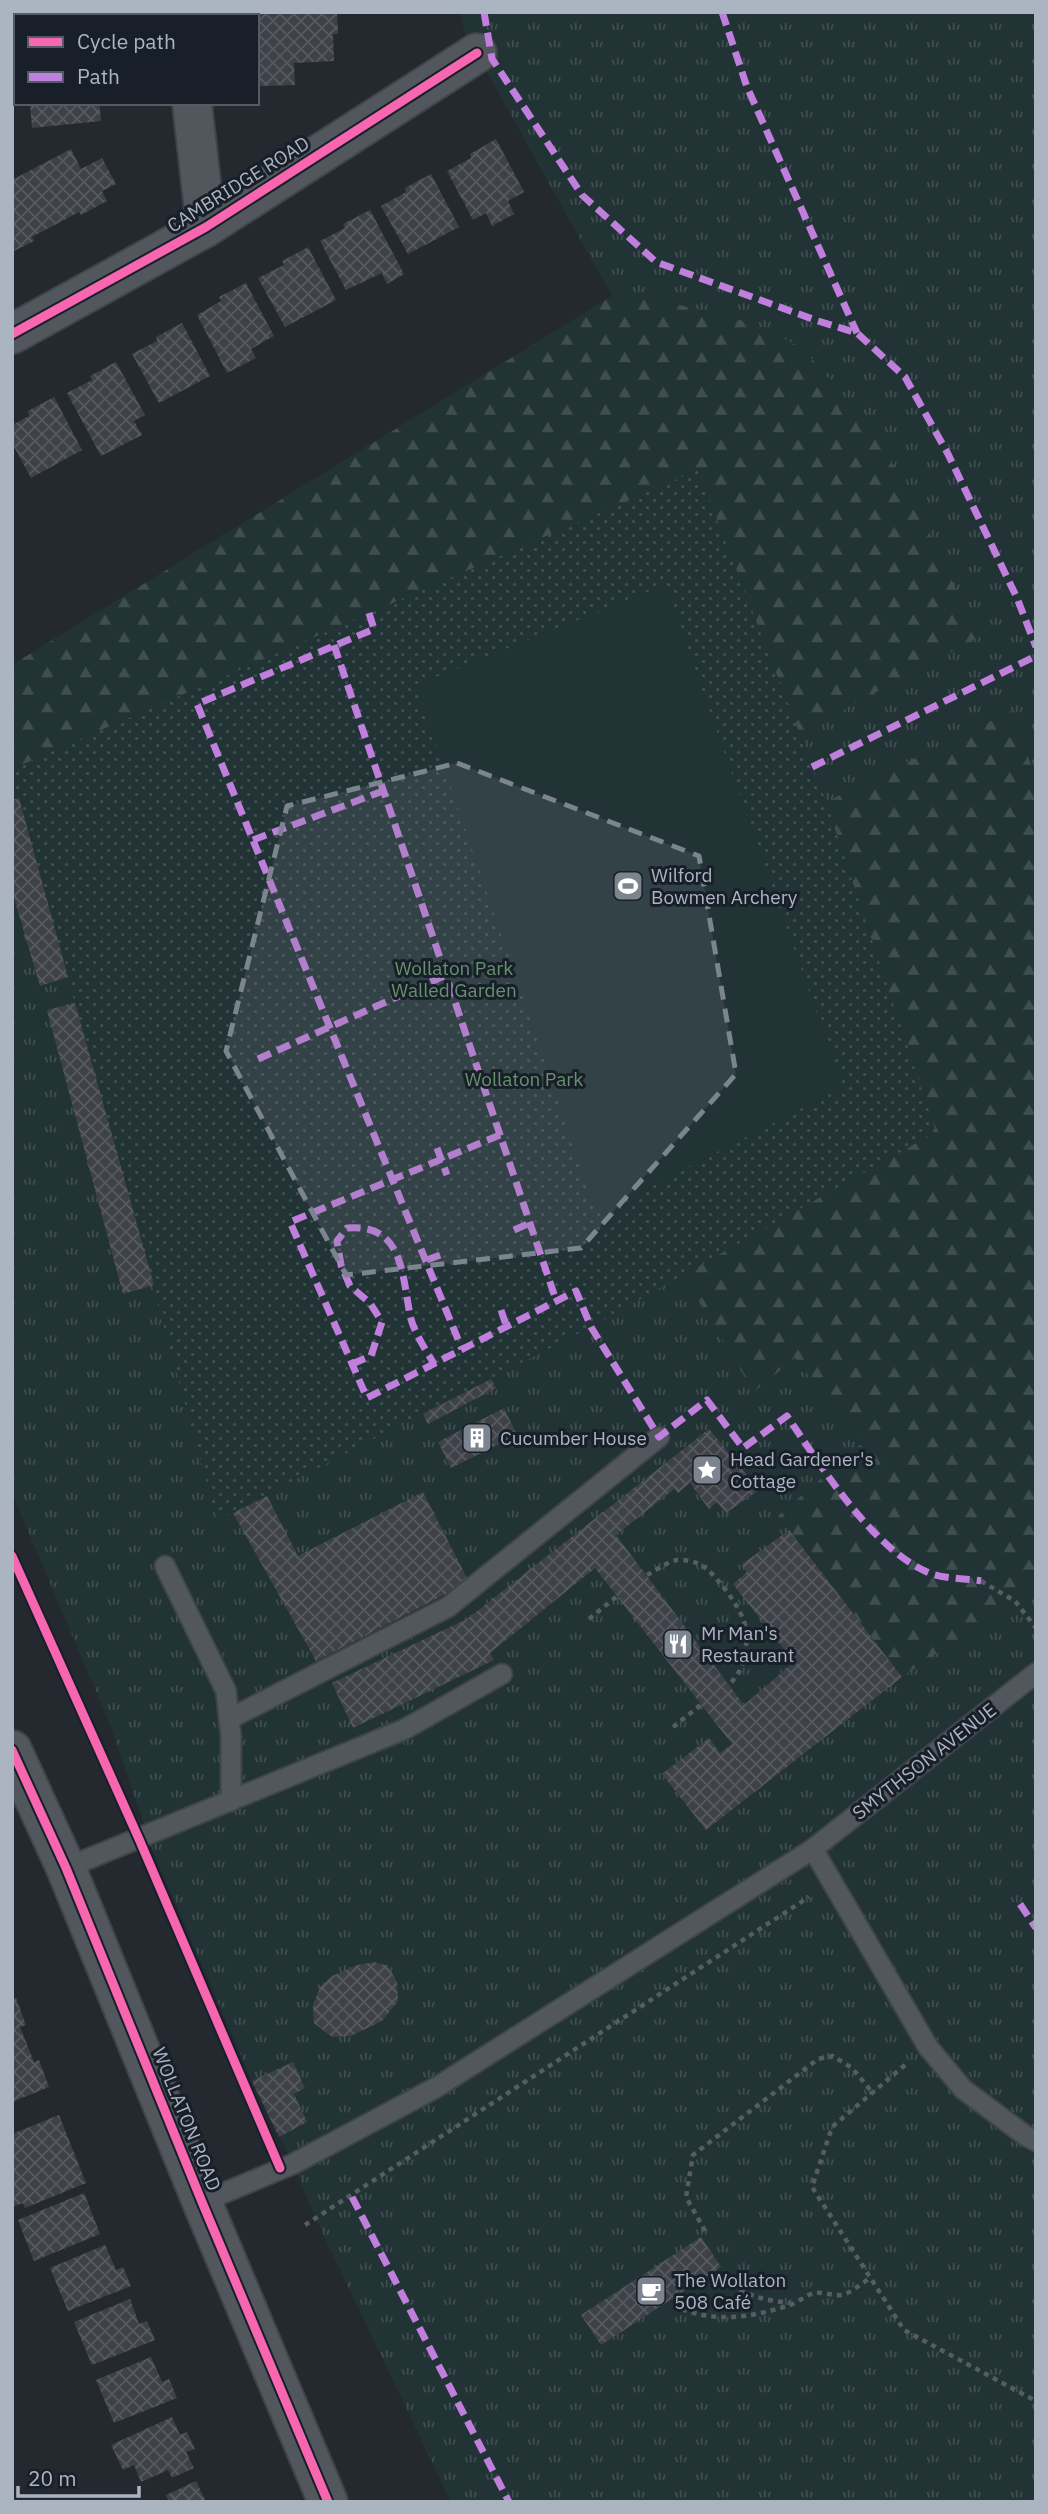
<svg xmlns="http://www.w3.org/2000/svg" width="1048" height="2514" font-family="'IBM Plex Sans',sans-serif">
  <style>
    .grass { fill: url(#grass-tufts) }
    .forest { fill: url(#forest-firs) }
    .garden { fill: url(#garden-dots) }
    .pitch { fill: #213335 }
    .building { fill: url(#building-cross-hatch) }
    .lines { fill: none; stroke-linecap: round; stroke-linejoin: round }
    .service-casing { stroke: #3f4449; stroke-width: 23 }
    .minor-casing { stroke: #3f4449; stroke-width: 42 }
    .tertiary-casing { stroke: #3f4449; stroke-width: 42 }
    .path { stroke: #565c61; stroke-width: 4.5; stroke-dasharray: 5 5; stroke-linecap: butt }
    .service { stroke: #52575e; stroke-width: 19 }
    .minor { stroke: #52575e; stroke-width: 38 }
    .tertiary { stroke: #52575e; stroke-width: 38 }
    .quiet { stroke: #c07fdc; stroke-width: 7; stroke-dasharray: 14 7; stroke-linecap: butt }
    .cycleway-casing { stroke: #181f29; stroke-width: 13 }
    .cycleway { stroke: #f766af; stroke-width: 9 }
    .marked { fill: #7c848f; fill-opacity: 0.2; stroke: #7c848f; stroke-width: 5; stroke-dasharray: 14 9; stroke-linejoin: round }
    .labels { text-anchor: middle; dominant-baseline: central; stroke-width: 6; stroke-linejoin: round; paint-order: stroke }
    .street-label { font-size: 19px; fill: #abb5c2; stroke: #181f29 }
    .poi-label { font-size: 19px; fill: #abb5c2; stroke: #181f29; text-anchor: start }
    .park-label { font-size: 19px; fill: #64926e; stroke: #181f29 }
  </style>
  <defs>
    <pattern id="grass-tufts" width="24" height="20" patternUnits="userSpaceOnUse" patternTransform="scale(1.75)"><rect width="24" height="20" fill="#213335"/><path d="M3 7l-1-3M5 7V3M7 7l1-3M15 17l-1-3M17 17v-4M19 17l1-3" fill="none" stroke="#3f4e51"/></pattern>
    <pattern id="forest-firs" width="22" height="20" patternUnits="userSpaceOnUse" patternTransform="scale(1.75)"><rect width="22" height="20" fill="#213335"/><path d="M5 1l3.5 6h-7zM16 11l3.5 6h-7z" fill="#3f4e51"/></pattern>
    <pattern id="garden-dots" width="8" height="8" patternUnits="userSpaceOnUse" patternTransform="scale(1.75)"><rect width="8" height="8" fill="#213335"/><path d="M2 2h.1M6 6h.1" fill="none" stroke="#3f4e51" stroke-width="1.8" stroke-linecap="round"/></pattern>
    <pattern id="building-cross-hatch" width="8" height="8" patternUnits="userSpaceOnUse" patternTransform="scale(1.75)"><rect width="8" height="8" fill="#3e4248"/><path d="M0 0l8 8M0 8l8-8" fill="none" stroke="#575b61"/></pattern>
  </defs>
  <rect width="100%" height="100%" fill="#24292f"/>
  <polygon class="grass" points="461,12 1036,12 1036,2502 451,2502 316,2219 293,2164 252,2081 154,1854 111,1727 12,1493 12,665 612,296 464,31"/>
  <g class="forest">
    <polygon points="612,296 667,302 733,318 759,326 802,348 870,426 913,499 979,637 798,734 698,470 12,769 12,665"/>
    <polygon points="1011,711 1036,778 1036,1579 1025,1593 1015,1601 902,1677 778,1516 861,1444 795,1358 754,1392 682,1274 935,1132 826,802"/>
  </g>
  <polygon class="garden" points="698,470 826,802 936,1132 591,1327 217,1520 12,775 12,769"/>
  <polygon class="pitch" points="665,585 843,1087 597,1214 416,685"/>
  <g class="building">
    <rect x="47" y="12" width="47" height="4"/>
    <polygon points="337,12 338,34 333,34 334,61 294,63 295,85 257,86 257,14"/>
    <polygon points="30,103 99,103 101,121 32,128"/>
    <polygon points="496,139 524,192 508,201 514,214 492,226 486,213 473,220 447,171 471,158 470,154"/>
    <polygon points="71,149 81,169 102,158 116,184 102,191 107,201 81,215 79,212 32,237 34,241 12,252 12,180"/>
    <polygon points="431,174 459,227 408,254 381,206 406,192 405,188"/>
    <polygon points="370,210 404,274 387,284 382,273 346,290 320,241 345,228 343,224"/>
    <polygon points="308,247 336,300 285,327 258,278 284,265 282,261"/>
    <polygon points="246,283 274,336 251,349 256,358 227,373 197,315 221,301 219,297"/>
    <polygon points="182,323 210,376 159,403 132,354 157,341 156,337"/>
    <polygon points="116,362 145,415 134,421 142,435 101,456 67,393 92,380 90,376"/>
    <polygon points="54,397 82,450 31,478 12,443 12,425 29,416 28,411"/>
    <polygon points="19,798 68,977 40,986 12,891 12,800"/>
    <polygon points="75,1003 154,1285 123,1294 47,1010"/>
    <polygon points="491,1379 496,1388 428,1424 423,1414"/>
    <polygon points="504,1408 517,1435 451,1468 438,1442"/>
    <polygon points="709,1429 759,1490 726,1513 717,1502 709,1509 690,1483 678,1493 674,1489 616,1535 744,1705 794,1662 733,1584 747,1572 741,1565 789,1530 902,1677 706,1830 662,1774 709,1738 720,1753 732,1744 595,1568 490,1653 494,1660 353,1728 332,1683 467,1619"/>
    <polygon points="423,1492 469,1582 316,1661 233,1513 267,1496 298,1556"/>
    <polygon points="374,1962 388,1966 397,1982 398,2001 382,2021 351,2036 332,2037 314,2023 313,2004 321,1986 332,1976 358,1965"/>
    <polygon points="16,1998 26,2025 20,2027 34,2062 39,2060 49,2087 12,2102 12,1999"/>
    <polygon points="293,2062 305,2088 294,2094 307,2122 279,2137 252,2081"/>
    <polygon points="59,2115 86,2183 25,2208 23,2203 12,2207 12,2134"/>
    <polygon points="84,2193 100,2234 34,2261 18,2220"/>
    <polygon points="701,2237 721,2267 601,2345 581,2315"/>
    <polygon points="105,2245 116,2270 123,2267 131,2286 68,2311 50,2268"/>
    <polygon points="130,2299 139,2324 147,2321 155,2340 92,2365 74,2322"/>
    <polygon points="151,2357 162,2382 169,2379 177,2398 114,2423 96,2380"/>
    <polygon points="172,2417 180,2435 187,2432 195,2449 186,2452 194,2468 172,2478 168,2470 141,2482 134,2465 123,2470 111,2445"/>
    <polygon points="196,2481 206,2502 169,2502 166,2495"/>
  </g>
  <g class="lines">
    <g class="service-casing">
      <g id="service">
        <polyline points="165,1566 226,1691 231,1736 231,1801"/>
        <polyline points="229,1719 448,1607 659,1437"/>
        <polyline points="813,1849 928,2047 963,2089 1026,2136 1036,2141"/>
        <polyline points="66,1868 405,1729 502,1674"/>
        <polyline points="202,2202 293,2164 437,2087 813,1849 1036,1673"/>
      </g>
    </g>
    <g class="minor-casing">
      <g id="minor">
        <polyline points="182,12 183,16"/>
        <polyline points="192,103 206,227"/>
        <polyline points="12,334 206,227 477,53"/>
      </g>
    </g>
    <g class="tertiary-casing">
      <polyline id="tertiary" points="12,1750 66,1868 202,2202 328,2502"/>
    </g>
    <g class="path">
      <path d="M647,1575c8,-4 20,-13 30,-15 6,-1 21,2 26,6 15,11 40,44 43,63 2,19 -2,43 -17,55"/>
      <polyline points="981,1581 1015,1601 1036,1628"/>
      <polyline points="589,1619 616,1597"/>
      <polyline points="673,1727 701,1705"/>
      <polyline points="905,2065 832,2127 812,2187 904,2330 1036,2401"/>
      <polyline points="305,2225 809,1897"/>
      <polyline points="705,2231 686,2197 693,2155 818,2059 833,2056 852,2068 872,2092"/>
      <path d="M723,2279c24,17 39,21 68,24"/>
      <path d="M673,2305c39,19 77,13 117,0 9,-3 17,-11 25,-12 9,-1 19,3 27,2 9,-2 20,-12 28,-17"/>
    </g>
    <use href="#service" class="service"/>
    <use href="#minor" class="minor"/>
    <use href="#tertiary" class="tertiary"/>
    <g class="quiet">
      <polyline points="484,12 492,59 582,195 656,262 818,321 857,333 905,377 948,454 1017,598 1036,647"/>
      <polyline points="722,12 747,87 857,333"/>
      <polyline points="369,613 374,629 197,704 462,1349"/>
      <polyline points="334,645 556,1300"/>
      <polyline points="812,767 1036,656"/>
      <polyline points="253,840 383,791"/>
      <polyline points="258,1059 444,976"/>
      <path d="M500,1135l-210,87 77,176 209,-107 15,36 68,110 48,-37 36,48 44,-32c34,50 84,131 140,156 15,7 37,6 54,9"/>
      <polyline points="437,1148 447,1175"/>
      <polyline points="514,1230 530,1223"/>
      <polyline points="427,1260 443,1254"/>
      <polyline points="501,1310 506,1325"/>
      <path d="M352,1364l19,-8 11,-34 -12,-19 -20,-17 -9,-21 -4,-24 10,-13c56,-5 55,46 63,87 3,16 16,35 24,49"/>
      <polyline points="1020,1904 1036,1928"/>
      <polyline points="352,2197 509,2502"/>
    </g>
    <g class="cycleway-casing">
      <g id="cycleway">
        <polyline points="12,334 206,227 477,53"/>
        <polyline points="12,1556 139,1839 280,2168"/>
        <polyline points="12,1750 66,1868 202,2202 328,2502"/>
      </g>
    </g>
    <use href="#cycleway" class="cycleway"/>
  </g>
  <path class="marked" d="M457,763l242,93 37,218 -155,174 -235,27 -120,-224 61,-245z"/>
  <defs>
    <g id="stadium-square" transform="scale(1.575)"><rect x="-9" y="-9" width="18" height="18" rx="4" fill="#7c848f" stroke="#181f29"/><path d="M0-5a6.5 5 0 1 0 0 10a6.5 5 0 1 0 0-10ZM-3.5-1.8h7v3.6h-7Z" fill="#fff"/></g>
    <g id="building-square" transform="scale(1.575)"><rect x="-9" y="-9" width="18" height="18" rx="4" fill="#7c848f" stroke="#181f29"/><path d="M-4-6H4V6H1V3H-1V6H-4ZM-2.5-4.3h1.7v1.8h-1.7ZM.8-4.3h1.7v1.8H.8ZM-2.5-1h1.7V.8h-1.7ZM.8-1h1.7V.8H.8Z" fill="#fff"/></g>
    <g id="sight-square" transform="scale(1.575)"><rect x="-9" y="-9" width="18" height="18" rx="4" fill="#7c848f" stroke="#181f29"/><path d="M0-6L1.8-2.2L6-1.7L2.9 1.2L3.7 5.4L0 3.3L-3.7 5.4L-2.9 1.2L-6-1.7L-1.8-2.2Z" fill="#fff"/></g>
    <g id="restaurant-square" transform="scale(1.575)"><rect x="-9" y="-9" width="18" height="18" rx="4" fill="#7c848f" stroke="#181f29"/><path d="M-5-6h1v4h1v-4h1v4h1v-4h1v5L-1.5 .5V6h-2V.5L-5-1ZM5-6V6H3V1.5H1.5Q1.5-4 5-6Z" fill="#fff"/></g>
    <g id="cafe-square" transform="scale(1.575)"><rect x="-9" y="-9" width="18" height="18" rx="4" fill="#7c848f" stroke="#181f29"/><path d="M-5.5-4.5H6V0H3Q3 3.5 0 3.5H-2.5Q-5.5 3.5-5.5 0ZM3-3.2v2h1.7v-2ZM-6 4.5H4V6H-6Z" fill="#fff"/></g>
  </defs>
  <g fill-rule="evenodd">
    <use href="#stadium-square" x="628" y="886"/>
    <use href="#building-square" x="477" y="1438"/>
    <use href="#sight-square" x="707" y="1470"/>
    <use href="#restaurant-square" x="678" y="1644"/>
    <use href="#cafe-square" x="651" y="2291"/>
  </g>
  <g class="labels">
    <g class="street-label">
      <text transform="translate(238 184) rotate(-32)">CAMBRIDGE ROAD</text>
      <text transform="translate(924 1761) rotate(-38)">SMYTHSON AVENUE</text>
      <text transform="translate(187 2119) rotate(68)">WOLLATON ROAD</text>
    </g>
    <g class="poi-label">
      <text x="651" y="875">Wilford<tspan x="651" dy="22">Bowmen Archery</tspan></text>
      <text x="500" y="1438">Cucumber House</text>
      <text x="730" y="1459">Head Gardener's<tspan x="730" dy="22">Cottage</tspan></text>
      <text x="701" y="1633">Mr Man's<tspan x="701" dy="22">Restaurant</tspan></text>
      <text x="674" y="2280">The Wollaton<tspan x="674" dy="22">508 Café</tspan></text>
    </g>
    <g class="park-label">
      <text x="454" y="968">Wollaton Park<tspan x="454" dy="22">Walled Garden</tspan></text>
      <text x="524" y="1079">Wollaton Park</text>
    </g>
  </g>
  <rect width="1048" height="2514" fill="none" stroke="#abb5c2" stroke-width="28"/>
  <rect x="14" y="14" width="245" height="91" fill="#181f29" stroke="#535b66" stroke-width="2"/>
  <rect x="28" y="37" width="35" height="10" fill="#f766af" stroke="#535b66" stroke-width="2"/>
  <text x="77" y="49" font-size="21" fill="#abb5c2">Cycle path</text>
  <rect x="28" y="72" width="35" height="10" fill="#c07fdc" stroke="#535b66" stroke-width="2"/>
  <text x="77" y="84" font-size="21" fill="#abb5c2">Path</text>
  <path d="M18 2486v10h121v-10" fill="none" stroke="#abb5c2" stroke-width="3.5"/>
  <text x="28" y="2486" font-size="21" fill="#abb5c2" stroke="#181f29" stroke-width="5" paint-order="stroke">20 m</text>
</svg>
